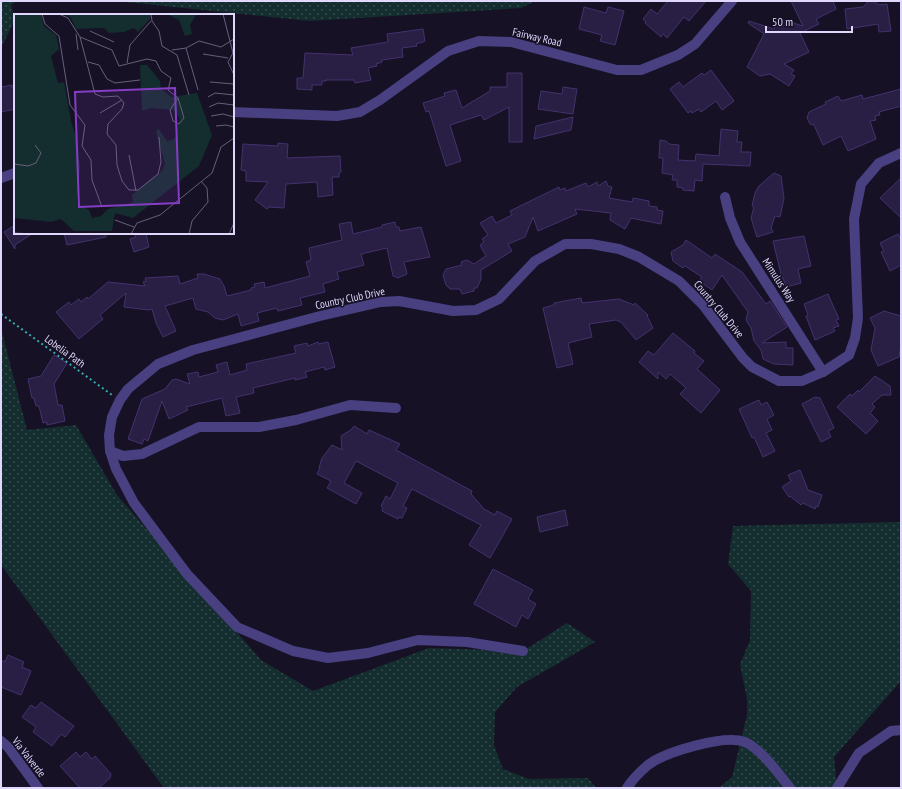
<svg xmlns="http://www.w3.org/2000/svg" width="902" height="789" font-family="'PT Sans Narrow',sans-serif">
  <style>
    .green { fill: url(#green-dots) }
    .building { fill: #291e44; stroke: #44326e }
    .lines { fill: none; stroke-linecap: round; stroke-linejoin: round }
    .path { stroke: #39abae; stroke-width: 2; stroke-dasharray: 2 3; stroke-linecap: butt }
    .minor { stroke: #484080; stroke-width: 10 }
    .labels { text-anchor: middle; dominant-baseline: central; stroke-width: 3; stroke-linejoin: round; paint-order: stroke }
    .street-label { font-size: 11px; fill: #dfd7fc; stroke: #161125 }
    .inset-road { fill: none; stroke: #66607b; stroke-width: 1 }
    .view { fill: #853dc5; fill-opacity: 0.15; stroke: #853dc5; stroke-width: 2 }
    .inset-edge { fill: none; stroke: #dfd7fc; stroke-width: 2 }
  </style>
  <defs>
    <pattern id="green-dots" width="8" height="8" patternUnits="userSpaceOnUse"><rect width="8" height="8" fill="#142d2e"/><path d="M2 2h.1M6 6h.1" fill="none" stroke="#364b4d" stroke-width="1.8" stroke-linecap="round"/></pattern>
  </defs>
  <rect width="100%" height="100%" fill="#161125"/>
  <g class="green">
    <polygon points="1,1 16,1 11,5 15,20 1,48"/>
    <polygon points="116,1 536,1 521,8 310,21"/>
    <polygon points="1,328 27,430 76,425 117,495 261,660 313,691 429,648 523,651 567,623 595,642 517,687 495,712 494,745 503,769 529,779 588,778 596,788 164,788 1,565"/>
    <polygon points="901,522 901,681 834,757 837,788 719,788 732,777 747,715 747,699 740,664 750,640 751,591 728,564 733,526"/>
  </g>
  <g class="building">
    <polygon points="668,1 706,1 689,21 684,17 667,38 663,34 661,37 645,23 646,22 643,19 651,9 657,14"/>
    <polygon points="791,1 833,1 836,9 816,19 819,24 800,33 809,52 784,64 794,70 791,74 795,76 789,86 770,74 760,76 747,67 764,34 748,23 749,21 774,29 777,18 803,26"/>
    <polygon points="869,1 873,1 879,5 887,4 891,31 879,32 878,24 847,29 845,9 863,7"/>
    <polygon points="584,7 606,13 608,7 624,11 615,45 600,41 602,35 579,29"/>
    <polygon points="423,29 425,41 423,42 416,44 417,46 402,48 403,57 382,60 382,62 376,64 377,66 368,68 371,80 355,83 354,80 326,80 326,81 322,81 322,85 312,85 312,90 297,89 297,78 303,78 305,53 353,55 351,48 388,42 387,34"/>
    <polygon points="711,70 734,101 722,110 716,101 701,112 699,109 692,113 691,111 688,113 670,89 679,82 683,87 702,73 704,75"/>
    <polygon points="507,73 522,73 522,142 509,142 509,107 484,120 481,115 450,125 461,161 446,166 429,111 426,112 423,103 445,96 444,93 456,90 462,108 490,91 490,87 507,87"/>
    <polygon points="12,85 12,88 15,88 15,109 1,112 1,87"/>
    <polygon points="563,87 577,89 573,114 538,109 541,91 562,94"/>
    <polygon points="901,89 901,106 879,112 880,115 875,116 876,120 870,121 876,139 848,151 841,136 823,145 814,125 810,124 807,118 809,112 826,104 825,102 838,96 841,101 862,95 863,99"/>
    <polygon points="573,117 571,130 534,139 536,126"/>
    <polygon points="721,129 738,131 737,142 742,142 741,152 751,152 750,166 703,164 702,181 695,180 694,191 683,190 683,188 677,187 677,180 672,180 673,175 662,173 663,158 659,158 660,140 666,141 669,144 679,145 678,160 695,161 696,154 719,156"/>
    <polygon points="278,143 288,144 287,158 340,156 341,172 339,173 339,177 332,177 333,195 318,197 317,182 286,184 284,208 269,207 267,209 255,200 268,182 246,181 246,171 241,170 243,144 278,146"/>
    <polygon points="774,173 781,176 784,198 780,217 775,216 771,228 773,232 757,237 751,218 754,207 752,206 755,193 759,186"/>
    <polygon points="901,178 901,218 880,198"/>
    <polygon points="606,181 608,186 612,187 609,198 632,202 633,198 649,201 649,206 657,207 657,210 663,211 661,224 631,218 625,229 610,220 611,213 575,209 577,214 538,231 533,217 525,237 508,244 512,251 481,270 481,279 477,288 474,288 474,291 462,294 460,289 450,289 446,285 443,275 446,269 462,265 461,262 467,260 474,264 486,256 480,245 484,242 482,239 488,235 480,223 492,216 496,223 512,215 510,211 559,187 560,190 565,188 566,191 586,183 588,187 597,182 598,186"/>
    <polygon points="351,222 353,234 382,227 382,225 395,222 396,227 399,227 400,231 421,227 430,257 404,262 407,274 398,278 393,276 387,248 361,254 364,265 337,272 339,279 323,284 325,292 300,298 302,305 278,311 277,308 257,313 259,321 241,326 238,314 223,320 215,318 208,312 196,309 193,298 165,306 176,331 163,337 156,323 152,309 149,310 124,307 126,293 100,315 103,319 79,339 56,312 69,302 71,305 79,299 81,302 87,297 88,299 108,282 145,286 143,282 146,281 145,278 178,276 180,284 198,278 197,274 204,274 220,279 224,286 227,296 251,290 251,288 255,287 254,284 264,282 265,288 310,276 306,262 311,260 309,248 342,240 339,224"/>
    <polygon points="15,225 15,233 33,233 15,245 15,249 4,232"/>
    <polygon points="64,233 105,233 106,237 67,245"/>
    <polygon points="134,233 146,233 149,247 134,252 130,239 136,237"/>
    <polygon points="898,234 901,240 901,265 890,271 881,252 884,251 880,243"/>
    <polygon points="804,236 811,266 798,269 801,283 786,287 783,278 782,278 773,241"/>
    <polygon points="686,240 712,258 715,254 742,272 766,304 770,301 787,327 762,343 786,342 786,348 793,348 793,365 774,364 763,359 761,350 754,341 751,328 747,322 746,319 748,312 722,275 712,290 699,281 702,277 685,266 683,268 673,261 671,252 683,245"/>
    <polygon points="828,294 839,319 836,320 839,326 833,328 835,331 815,340 806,316 808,315 804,304"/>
    <polygon points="581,298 582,303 619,299 634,305 635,303 648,315 647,316 653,328 636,340 621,322 616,320 589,324 592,337 568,343 573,364 557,368 543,308 554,305 554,303"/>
    <polygon points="884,311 901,316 901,346 899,357 878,366 871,350 875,328 870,318"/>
    <polygon points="673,333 695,351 694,353 704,361 697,369 720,390 701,413 680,394 686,388 670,374 666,379 658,372 658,379 639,362 648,351 654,355"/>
    <polygon points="318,342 319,344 328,342 335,367 325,370 324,367 305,372 307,377 295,380 295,378 253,388 254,393 236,397 240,413 226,416 222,398 186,407 188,410 169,419 162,401 148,441 144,439 142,444 128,439 142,399 165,389 172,380 176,379 190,384 187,374 198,372 199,377 218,372 216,365 227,362 230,375 247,370 246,364 296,353 294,346 307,343 308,346"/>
    <polygon points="54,355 67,363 54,384 58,405 62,405 65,421 47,425 47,422 43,423 39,406 36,406 34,398 32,398 28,379 41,376"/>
    <polygon points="875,376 890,386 891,395 882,395 872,404 875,407 870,413 878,421 866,434 837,407 850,394 852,396 858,390 859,392"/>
    <polygon points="815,397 820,398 834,428 828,431 831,437 821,442 802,404"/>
    <polygon points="759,400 761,405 767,402 774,415 767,419 772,430 766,433 775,451 763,457 754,437 752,438 739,409"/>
    <polygon points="354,426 367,434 369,430 400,444 396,450 472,491 471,494 484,509 495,515 497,511 512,519 490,558 469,545 481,525 412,489 403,506 407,508 402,518 399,517 398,519 382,511 383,508 381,506 386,496 390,499 398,483 356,461 344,483 362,493 356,504 327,488 331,481 317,474 320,468 319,468 322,458 332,445 342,450 341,436 352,429"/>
    <polygon points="800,470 808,490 822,495 818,507 816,506 815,509 803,503 801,505 790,496 789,497 782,487 791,481 788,475"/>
    <polygon points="565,510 568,525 540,532 537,517"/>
    <polygon points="493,569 533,590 528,599 536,604 528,619 522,615 516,627 474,604"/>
    <polygon points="8,655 24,662 22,667 31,671 21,695 1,687 1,660 5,662"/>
    <polygon points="41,702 74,726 65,737 61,734 52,746 33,732 36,727 22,717 31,705 36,708"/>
    <polygon points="76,752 80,757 86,752 92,759 95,756 111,774 110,778 99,788 80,788 60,766"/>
  </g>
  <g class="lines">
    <polyline class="path" points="1,314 112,395"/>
    <g class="minor">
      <polyline points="233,112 337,116 360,112 380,100 448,51 479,41 511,42 617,70 641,70 678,55 695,44 732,1"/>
      <polyline points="1,178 15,173"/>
      <polyline points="725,197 730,218 740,242 823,372"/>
      <polyline points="110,451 123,456 142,454 199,427 259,427 296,420 350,405 396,408"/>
      <polyline points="523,651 467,642 418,640 368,653 328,658 293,651 237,627 187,574 134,503 116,469 110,451 109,435 112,417 120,400 128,389 158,364 193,350 320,316 381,302 399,301 453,311 476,310 499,299 535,261 565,244 591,244 619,249 639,257 679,281 703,305 743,358 752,367 779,381 802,381 823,372 849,355 855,338 858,318 854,219 861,184 879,163 901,153"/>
      <polyline points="1,741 8,747 38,788"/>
      <path d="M627,788c5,-8 14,-17 21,-23 17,-13 77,-31 97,-23 16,7 34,32 45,46"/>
      <polyline points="837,788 859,753 891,731 901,730"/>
    </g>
  </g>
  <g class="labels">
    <g class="street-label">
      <text transform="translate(537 37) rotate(13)">Fairway Road</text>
      <text transform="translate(779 280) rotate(57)">Mimulus Way</text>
      <text transform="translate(350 298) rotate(-12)">Country Club Drive</text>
      <text transform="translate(719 309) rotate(50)">Country Club Drive</text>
      <text transform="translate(65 351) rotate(36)">Lobelia Path</text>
      <text transform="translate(29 757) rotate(52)">Via Valverde</text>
    </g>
  </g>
  <g transform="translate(14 14)">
    <rect width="220" height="220" fill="#161125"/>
    <path d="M0,0h27l3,12 12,9 3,14 -8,7 7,27 6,-1 7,39 6,19 3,27 -3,37 12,6 3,8 9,-2 7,-7 25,-7 -1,-7 30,-24 3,-7 -9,-32 2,-4 9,13 7,-2 2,-3 3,-18 -5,-8 -23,-2 -9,3 -2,-46h7l13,16 1,8 10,8 26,-4 15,42 -13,31 -66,52 -18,-5 -3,18h-38l-13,-12 -10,3 -37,-4zM51,0h86l-1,5 -12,13 -4,-4 -10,4 -15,1 -5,-5 -28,1 -5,-11zM153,0h33l-4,1 -6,10 2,9 -7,2 -6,-16z" fill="#142d2e"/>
    <path class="inset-road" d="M28,0l3,10 14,12 11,69 15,20 -3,21 9,14 1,20 10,27M45,0l9,4 12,19 32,13 7,16 28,-7 9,2 5,10 10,7 -3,12 10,8 6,20 -5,6 -6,-3 -3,-11 8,-12M137,0l1,7 7,10 3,15 15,9 12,40M209,0l10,39M76,17l24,11M62,20l2,16M66,23l15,57 8,3 15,-1 6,7 -2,6 -14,15 -1,10 9,11 1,20 5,16 7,9h9l20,-16 3,-12 -2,-25M172,34l12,42M158,36l14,-2 13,-7 22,6 13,-8M219,39l-5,9 6,13M189,40l25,4M74,48l11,3 8,14 8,4 25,-3M113,49l3,-18 21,-24M196,68l24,2M194,83l7,-4 19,2M195,93l9,-4 16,2M86,99l22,-13M197,102l12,-2 11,3M202,112l10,-1 8,2M115,141l7,36M0,150l14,2 8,-3 5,-10 -6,-8M101,206l19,7M0,219l21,1M62,220h30M117,220l6,-11 23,-8 52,-42 9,-26 13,-9M175,220l3,-13 16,-19 -1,-14 -6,-7M215,220l5,-11"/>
    <path class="view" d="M161,74l4,115 -100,4 -4,-115z"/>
    <rect width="220" height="220" class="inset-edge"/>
  </g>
  <rect width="902" height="789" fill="none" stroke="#dfd7fc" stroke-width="4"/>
  <path d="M766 26v6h86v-6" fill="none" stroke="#dfd7fc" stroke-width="2"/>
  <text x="772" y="26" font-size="12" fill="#dfd7fc" stroke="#161125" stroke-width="3" paint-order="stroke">50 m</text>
</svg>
